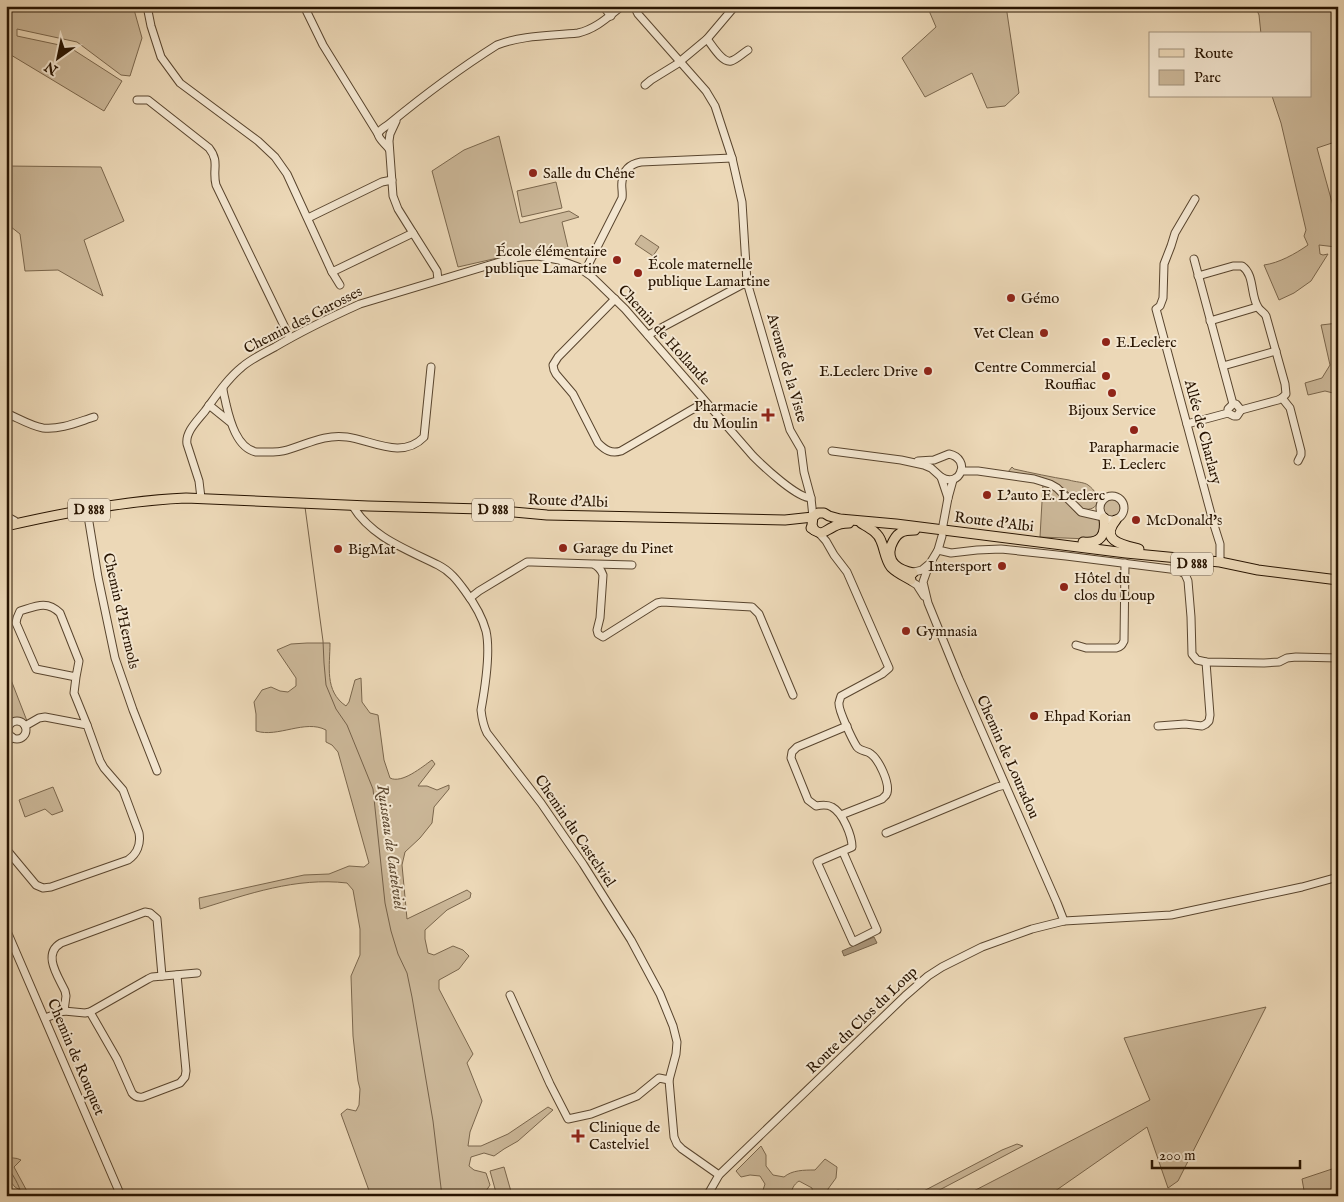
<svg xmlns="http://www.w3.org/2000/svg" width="1344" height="1202" font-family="'IM FELL English',serif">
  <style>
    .green { fill: #cbb798; stroke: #7a664c }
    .water { fill: #a99579; stroke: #756149 }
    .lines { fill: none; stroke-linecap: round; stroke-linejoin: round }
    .stream { stroke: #756149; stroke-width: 1 }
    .minor-casing { stroke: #59452e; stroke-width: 9 }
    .major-casing { stroke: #281401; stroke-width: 11 }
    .minor { stroke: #f3e6d0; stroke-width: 7 }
    .major { stroke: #ecd8b7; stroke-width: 9 }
    .poi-dot { fill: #8f2418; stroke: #f3e6d0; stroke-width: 2 }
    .labels { text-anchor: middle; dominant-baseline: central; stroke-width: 4; stroke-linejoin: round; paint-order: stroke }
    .shield { fill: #f3e6d0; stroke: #65533f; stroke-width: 1 }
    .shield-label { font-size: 14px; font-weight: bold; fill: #281401 }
    .poi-label { font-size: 15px; fill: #281401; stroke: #f3e6d0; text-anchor: start }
    .street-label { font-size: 15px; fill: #281401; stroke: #f3e6d0 }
    .water-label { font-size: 16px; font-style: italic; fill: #5c4831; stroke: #f3e6d0 }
  </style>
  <rect width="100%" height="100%" fill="#ecd8b7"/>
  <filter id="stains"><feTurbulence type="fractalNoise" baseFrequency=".004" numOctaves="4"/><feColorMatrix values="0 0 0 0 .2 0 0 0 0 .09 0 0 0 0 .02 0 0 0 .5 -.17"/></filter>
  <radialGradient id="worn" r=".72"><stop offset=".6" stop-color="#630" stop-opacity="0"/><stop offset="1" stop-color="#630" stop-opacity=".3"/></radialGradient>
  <g class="green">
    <polygon points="6,6 133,6 142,38 130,76 121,75 77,42 17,29 17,36 69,47 122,81 104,111 6,52"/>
    <polygon points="927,6 1006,6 1019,93 1005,106 987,108 972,73 925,97 902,58 936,27"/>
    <path d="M1255,6h77l6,37v98l-21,7 21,76v21l-2,2 -17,-2 1,9 3,1 5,-1 -17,27 -17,12 -15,7 -15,-35c15,-2 31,-11 44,-20l-4,-9 2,-6 -25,-107 -9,-27h38v-62h-49l-2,-19z"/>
    <polygon points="499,136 520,223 569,211 579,217 562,222 570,256 524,252 458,267 432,171 464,150"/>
    <polygon points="6,166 101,167 124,221 84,240 103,296 58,270 25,271 20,234 6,223"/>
    <polygon points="556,182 562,208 522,217 517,191"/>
    <polygon points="641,235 659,247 653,256 635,244"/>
    <polygon points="1338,323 1338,397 1337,394 1325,391 1308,395 1305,383 1322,378 1330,365 1321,325"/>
    <path d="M1012,467l2,2c18,4 37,8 55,11 6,2 15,2 19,5 14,10 13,27 -6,24 -5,-4 -8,-10 -12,-15 -17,-18 -40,-19 -62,-22z"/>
    <polygon points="1043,484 1053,489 1062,497 1078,515 1099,519 1101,522 1100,535 1089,539 1040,537"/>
    <circle cx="1111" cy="508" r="9"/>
    <path d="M307,643h23c0,23 -6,48 16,63l3,-4 6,-22 6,-2 1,24 8,11 8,2 6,45 6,18c12,6 32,-11 42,-18l3,4 -17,22h9l10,4 12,-5v4l-15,18 -2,16 -12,15 -15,14 -3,13 5,54 60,-29 4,3 -1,5 -23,12 -22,20v9l3,14 6,2 19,-9 10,4 6,6 -10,13 -20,11v9l34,65 -6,9 15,38 -12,31 -2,14h13l27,-12 40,-27 5,3 -35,31 -14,8 -10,7 -10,-3 -13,4 -2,9 5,4 12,3 4,12 -6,9 -8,-3 -4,5h-101l-30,-82 6,-5 9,2 3,-6 1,-16 -2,-8 -5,-45 -2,-60 9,-21v-26l-7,-39 -6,-7c-51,-6 -99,11 -147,26l-1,-11 105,-23 25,-1 20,-8 15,1 5,-4 -31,-111 -6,-7 -6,-3v-12c-21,-11 -48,8 -70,1v-17l-2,-12 8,-12 9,-3 9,4 8,1 8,-6v-8l-19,-28 14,-6z"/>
    <polygon points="6,667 27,721 17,718 6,722"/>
    <polygon points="53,787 63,811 52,815 45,809 25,817 19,800"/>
    <polygon points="1266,1007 1178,1181 1168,1188 1147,1127 1048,1196 964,1196 1150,1100 1124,1038"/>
    <polygon points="1017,1144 1023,1146 928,1196 877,1196 898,1190 916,1195 1002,1150"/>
    <path d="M761,1146l5,9v11l7,9 11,2c8,-7 20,-7 31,-7l10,-11 12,8 -1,11 -8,11v7h-15l-1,-8 -13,-7c-5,3 -9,10 -7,15h-60l3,-4 15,3 12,-2 3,-9 -5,-8 -10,-1 -9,2 -5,-6z"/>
    <path d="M6,1156c5,3 10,1 15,4l-7,7 14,26v3h-7l-2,-7c-6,-1 -8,-9 -13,-14z"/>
    <polygon points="504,1167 512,1195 497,1196 490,1171"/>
    <polygon points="1338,1167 1338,1196 1305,1196 1302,1179"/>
  </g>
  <polygon class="water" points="874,937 877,943 844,956 842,951"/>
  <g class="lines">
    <g class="stream">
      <polyline points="305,507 323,641 324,663 326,685 336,709 347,725 373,789 385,903 391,931 398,954 407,973 412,997 433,1121 442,1196"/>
      <path d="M6,1165c7,10 13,19 16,31"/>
    </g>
    <g class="minor-casing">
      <g id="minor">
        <polyline points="147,6 151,26 161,57 180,83 258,141 275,157 287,174 332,272 413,233"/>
        <polyline points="304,6 323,45 378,134"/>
        <polyline points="603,6 611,16"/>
        <polyline points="634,6 638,14 706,91 715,106 732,158 742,202 747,282 790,430 801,449 804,472 811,498 813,517"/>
        <path d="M707,39c5,6 15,24 24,22 5,-1 12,-8 17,-11"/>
        <polyline points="645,85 651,80 677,64 707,39 735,6"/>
        <path d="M137,100h11l61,48c11,14 3,21 7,37l74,153"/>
        <polyline points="396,121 390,134 389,141 393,196 398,209 408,225 437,271 438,280"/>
        <path d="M389,149c-3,-5 -10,-9 -11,-15 2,-5 6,-6 11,-10 34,-28 70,-55 108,-79 26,-10 53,-9 81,-12 18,-4 30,-16 44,-27"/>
        <polyline points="1195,199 1175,233 1171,246 1164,264 1163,298 1160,306 1156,309 1214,525 1220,544 1220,562"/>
        <polyline points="308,218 382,182 392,180"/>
        <polyline points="1194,259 1233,404"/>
        <path d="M585,271l37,-73c1,-6 -1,-11 0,-16 1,-12 8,-18 19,-20l91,-4"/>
        <polyline points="332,272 340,285"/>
        <path d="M1198,276l35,-10h9c13,9 8,29 16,41 2,4 6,5 8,9l19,68 1,10 -4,4 -4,2 -37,10"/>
        <path d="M615,299l-57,58 -5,8 1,5 2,4 17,20 25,49c7,7 13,11 23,8l84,-49"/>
        <polyline points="1210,321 1257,307"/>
        <polyline points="648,335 747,282"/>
        <polyline points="1223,366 1276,351"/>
        <path d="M223,388c0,5 2,10 3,16 4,17 11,44 30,48 10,0 22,1 31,-2 21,-6 37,-16 60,-13 24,3 55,23 77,0l7,-70"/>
        <polyline points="1282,398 1290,408 1301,451 1301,455 1298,461"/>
        <polyline points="209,405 230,422"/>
        <path d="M6,413c12,5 25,13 37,15 17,2 35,-6 51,-11"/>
        <polyline points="1187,424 1228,413 1234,416 1237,416 1241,410 1236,404 1233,404 1228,409 1228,413"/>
        <polyline points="6,425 10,415"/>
        <polyline points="832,451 901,460 924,465 931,468 941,477 948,498"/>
        <path d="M918,461l16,-1 15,-6c23,5 11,35 -8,23"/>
        <polyline points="961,471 978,471 1034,479 1050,484 1057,488 1081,512 1103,517"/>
        <circle cx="1112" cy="508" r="12"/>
        <path d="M201,498l-2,-17 -12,-37c-2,-12 11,-24 18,-33 11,-15 22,-32 37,-44 9,-8 22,-14 33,-20 27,-16 56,-30 85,-43l153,-46 9,-1 16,-1 21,4 19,7 13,9 34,33 128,147c11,11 44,42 58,42"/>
        <path d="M352,505c19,32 54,44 86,60 12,6 19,15 27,26 9,12 17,25 21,40 5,22 -1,57 -5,79 1,9 2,15 6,23l54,70 42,61 48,76 29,54 13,32 4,16 -1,12 -7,26 5,57 3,7 5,5 37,26"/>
        <polyline points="87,510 98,577 115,658 133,710 157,771"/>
        <polyline points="6,516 15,521 15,524"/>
        <polyline points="943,525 948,498 953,480"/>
        <path d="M818,532l8,9 8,14 13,17 42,96 -7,6 -41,22c0,0 -2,6 -2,7 -1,7 14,38 18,44 4,5 10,3 14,7 8,6 19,29 16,39 -1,3 -2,3 -5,6l-41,16"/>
        <polyline points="942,536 938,550 929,565 923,582 928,603 959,679 1057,903 1064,921"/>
        <polyline points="938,550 951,553 977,550 1001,549 1066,556 1178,570 1185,574 1188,581 1191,617 1192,654 1197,660 1206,662 1264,663 1279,662 1287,658 1296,657 1338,658"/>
        <polyline points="595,564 632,565"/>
        <polyline points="924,596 917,585 912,582 911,577 914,572 922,570 928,565"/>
        <path d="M470,598l9,-7 48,-29h5l61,2c5,2 8,5 10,11l-3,43 -3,12 1,4 5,3 54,-34 5,-1 90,5 7,7 34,81"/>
        <path d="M1076,645l10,3h30c5,-1 6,-3 8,-7l1,-78"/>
        <path d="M76,677l-40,-8 -20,-46 1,-5 3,-7c16,-5 27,-11 40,2l19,48 -3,16 -2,16 13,32"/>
        <circle cx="17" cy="730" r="9"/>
        <polyline points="1158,726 1185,724 1202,726 1206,724 1209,721 1210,715 1206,662"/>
        <polyline points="6,744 12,737"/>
        <polyline points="886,833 997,787 1005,785"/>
        <path d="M6,849l30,36 7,3 8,-1 77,-27c9,-6 13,-16 11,-27l-16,-43 -19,-22 -4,-7 -13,-36 -42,-8 -6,1 -14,8"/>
        <path d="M843,852l34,78 -24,12 -36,-80 35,-15c0,-11 -9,-34 -20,-40 -5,-3 -11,-2 -16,-1l-8,-6 -17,-42 1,-6 5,-5 50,-21"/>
        <polyline points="6,929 121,1196"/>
        <polyline points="510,995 550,1084 568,1119 591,1114 637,1096 659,1078 669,1080"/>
        <path d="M64,1011l2,-15 -1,-5c-7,-15 -23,-37 -4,-48l84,-31 5,1 7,6 5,57"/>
        <path d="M90,1012l27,47 15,34c3,4 6,5 11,4l37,-14 5,-6 1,-6 -9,-96"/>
        <polyline points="45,1018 64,1011 85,1013 90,1012 148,979 152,977 197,973"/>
        <polyline points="707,1196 719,1175 905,996 928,976 942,967 982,947 1032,929 1064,921 1171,915 1302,887 1338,877"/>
      </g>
    </g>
    <g class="major-casing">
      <g id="major">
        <path d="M1116,520c-17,21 7,25 23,29"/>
        <path d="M861,523c8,5 17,9 20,18 4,9 4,18 10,26 6,6 13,9 20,13"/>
        <path d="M6,526c57,-13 122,-26 180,-28l182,8 114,3 65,6 238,5 28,-3"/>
        <path d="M811,528c12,8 10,5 22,-1 5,-3 10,-4 16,-4"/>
        <polyline points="814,530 812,525 813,517 818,513 824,513 829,516 840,519 896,524 1126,553 1220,562 1258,570 1338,580"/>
        <path d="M1083,542c18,2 23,-7 21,-24"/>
        <path d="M913,573c-14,-3 -27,-10 -22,-27 2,-5 4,-10 9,-13 4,-3 10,-3 15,-3"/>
      </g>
    </g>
    <use href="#minor" class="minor"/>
    <use href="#major" class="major"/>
  </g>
  <g class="poi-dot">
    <circle cx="533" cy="173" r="5"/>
    <circle cx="617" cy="260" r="5"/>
    <circle cx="638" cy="273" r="5"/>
    <circle cx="1011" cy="298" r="5"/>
    <circle cx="1044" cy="333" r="5"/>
    <circle cx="1106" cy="342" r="5"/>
    <circle cx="928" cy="371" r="5"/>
    <circle cx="1106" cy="376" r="5"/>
    <circle cx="1112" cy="393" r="5"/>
    <path d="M765.5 407.5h5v5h5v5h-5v5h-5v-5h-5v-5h5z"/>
    <circle cx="1134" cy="430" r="5"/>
    <circle cx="987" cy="495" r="5"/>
    <circle cx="1136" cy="520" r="5"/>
    <circle cx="563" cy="548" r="5"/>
    <circle cx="338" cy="549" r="5"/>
    <circle cx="1002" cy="566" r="5"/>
    <circle cx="1064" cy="587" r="5"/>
    <circle cx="906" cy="631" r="5"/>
    <circle cx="1034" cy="716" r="5"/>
    <path d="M575.5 1128.5h5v5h5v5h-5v5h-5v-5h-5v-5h5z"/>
  </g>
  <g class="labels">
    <g class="shield">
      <rect x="68" y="498.5" width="42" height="23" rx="4"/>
      <rect x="472" y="498.5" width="42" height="23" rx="4"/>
      <rect x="1171" y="552.5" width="42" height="23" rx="4"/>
    </g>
    <g class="shield-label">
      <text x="89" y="510">D 888</text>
      <text x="493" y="510">D 888</text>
      <text x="1192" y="564">D 888</text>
    </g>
    <g class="poi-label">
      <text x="543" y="173">Salle du Chêne</text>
      <text x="607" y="251" text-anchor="end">École élémentaire<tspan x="607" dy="17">publique Lamartine</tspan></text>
      <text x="648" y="264">École maternelle<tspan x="648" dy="17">publique Lamartine</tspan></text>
      <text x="1021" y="298">Gémo</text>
      <text x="1034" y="333" text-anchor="end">Vet Clean</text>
      <text x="1116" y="342">E.Leclerc</text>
      <text x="1096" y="367" text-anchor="end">Centre Commercial<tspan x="1096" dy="17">Rouffiac</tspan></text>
      <text x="918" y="371" text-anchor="end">E.Leclerc Drive</text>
      <text x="758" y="406" text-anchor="end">Pharmacie<tspan x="758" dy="17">du Moulin</tspan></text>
      <text x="1112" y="410" text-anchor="middle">Bijoux Service</text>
      <text x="1134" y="447" text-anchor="middle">Parapharmacie<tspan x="1134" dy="17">E. Leclerc</tspan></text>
      <text x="997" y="495">L'auto E. Leclerc</text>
      <text x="1146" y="520">McDonald's</text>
      <text x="573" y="548">Garage du Pinet</text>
      <text x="348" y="549">BigMat</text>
      <text x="992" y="566" text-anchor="end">Intersport</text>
      <text x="1074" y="578">Hôtel du<tspan x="1074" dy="17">clos du Loup</tspan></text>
      <text x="916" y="631">Gymnasia</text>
      <text x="1044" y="716">Ehpad Korian</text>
      <text x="589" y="1127">Clinique de<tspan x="589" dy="17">Castelviel</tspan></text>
    </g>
    <g class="street-label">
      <text transform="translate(303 320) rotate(-27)">Chemin des Garosses</text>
      <text transform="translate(664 335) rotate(48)">Chemin de Hollande</text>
      <text transform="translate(787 368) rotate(74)">Avenue de la Viste</text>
      <text transform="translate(1203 432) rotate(75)">Allée de Charlary</text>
      <text transform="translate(568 501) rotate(2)">Route d'Albi</text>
      <text transform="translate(994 522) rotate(7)">Route d'Albi</text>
      <text transform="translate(121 611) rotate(77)">Chemin d'Hermols</text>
      <text transform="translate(1008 757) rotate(66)">Chemin de Louradou</text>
      <text transform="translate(575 831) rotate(56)">Chemin du Castelviel</text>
      <text transform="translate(862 1020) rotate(-44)">Route du Clos du Loup</text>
      <text transform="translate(76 1057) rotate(67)">Chemin de Rouquet</text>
    </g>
    <g class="water-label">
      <text transform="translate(390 847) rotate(82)">Ruisseau de Castelviel</text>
    </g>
  </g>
  <rect width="1344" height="1202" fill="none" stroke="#ecd8b7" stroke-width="25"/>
  <rect x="8" y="8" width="1329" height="1187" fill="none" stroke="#281401" stroke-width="2.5"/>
  <rect x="12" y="12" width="1319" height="1177" fill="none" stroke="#281401"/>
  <rect x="1149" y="32" width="162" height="65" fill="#f3e6d0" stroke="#a2927d"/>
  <rect x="1159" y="49" width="25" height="8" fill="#ecd8b7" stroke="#a2927d"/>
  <text x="1194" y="58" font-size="15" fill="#281401">Route</text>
  <rect x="1159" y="70" width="25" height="15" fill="#cbb798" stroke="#a2927d"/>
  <text x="1194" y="82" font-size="15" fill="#281401">Parc</text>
  <g transform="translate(58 58) rotate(213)" stroke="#f3e6d0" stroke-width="4" paint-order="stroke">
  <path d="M0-4L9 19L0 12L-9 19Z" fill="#281401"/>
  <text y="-8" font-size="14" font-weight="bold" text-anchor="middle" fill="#281401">N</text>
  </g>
  <path d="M1152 1160v8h148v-8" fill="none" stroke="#281401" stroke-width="2.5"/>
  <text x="1159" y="1160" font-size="15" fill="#281401" stroke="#f3e6d0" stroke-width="4" paint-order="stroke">200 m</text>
  <rect width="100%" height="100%" filter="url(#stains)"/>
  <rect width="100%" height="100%" fill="url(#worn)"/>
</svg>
